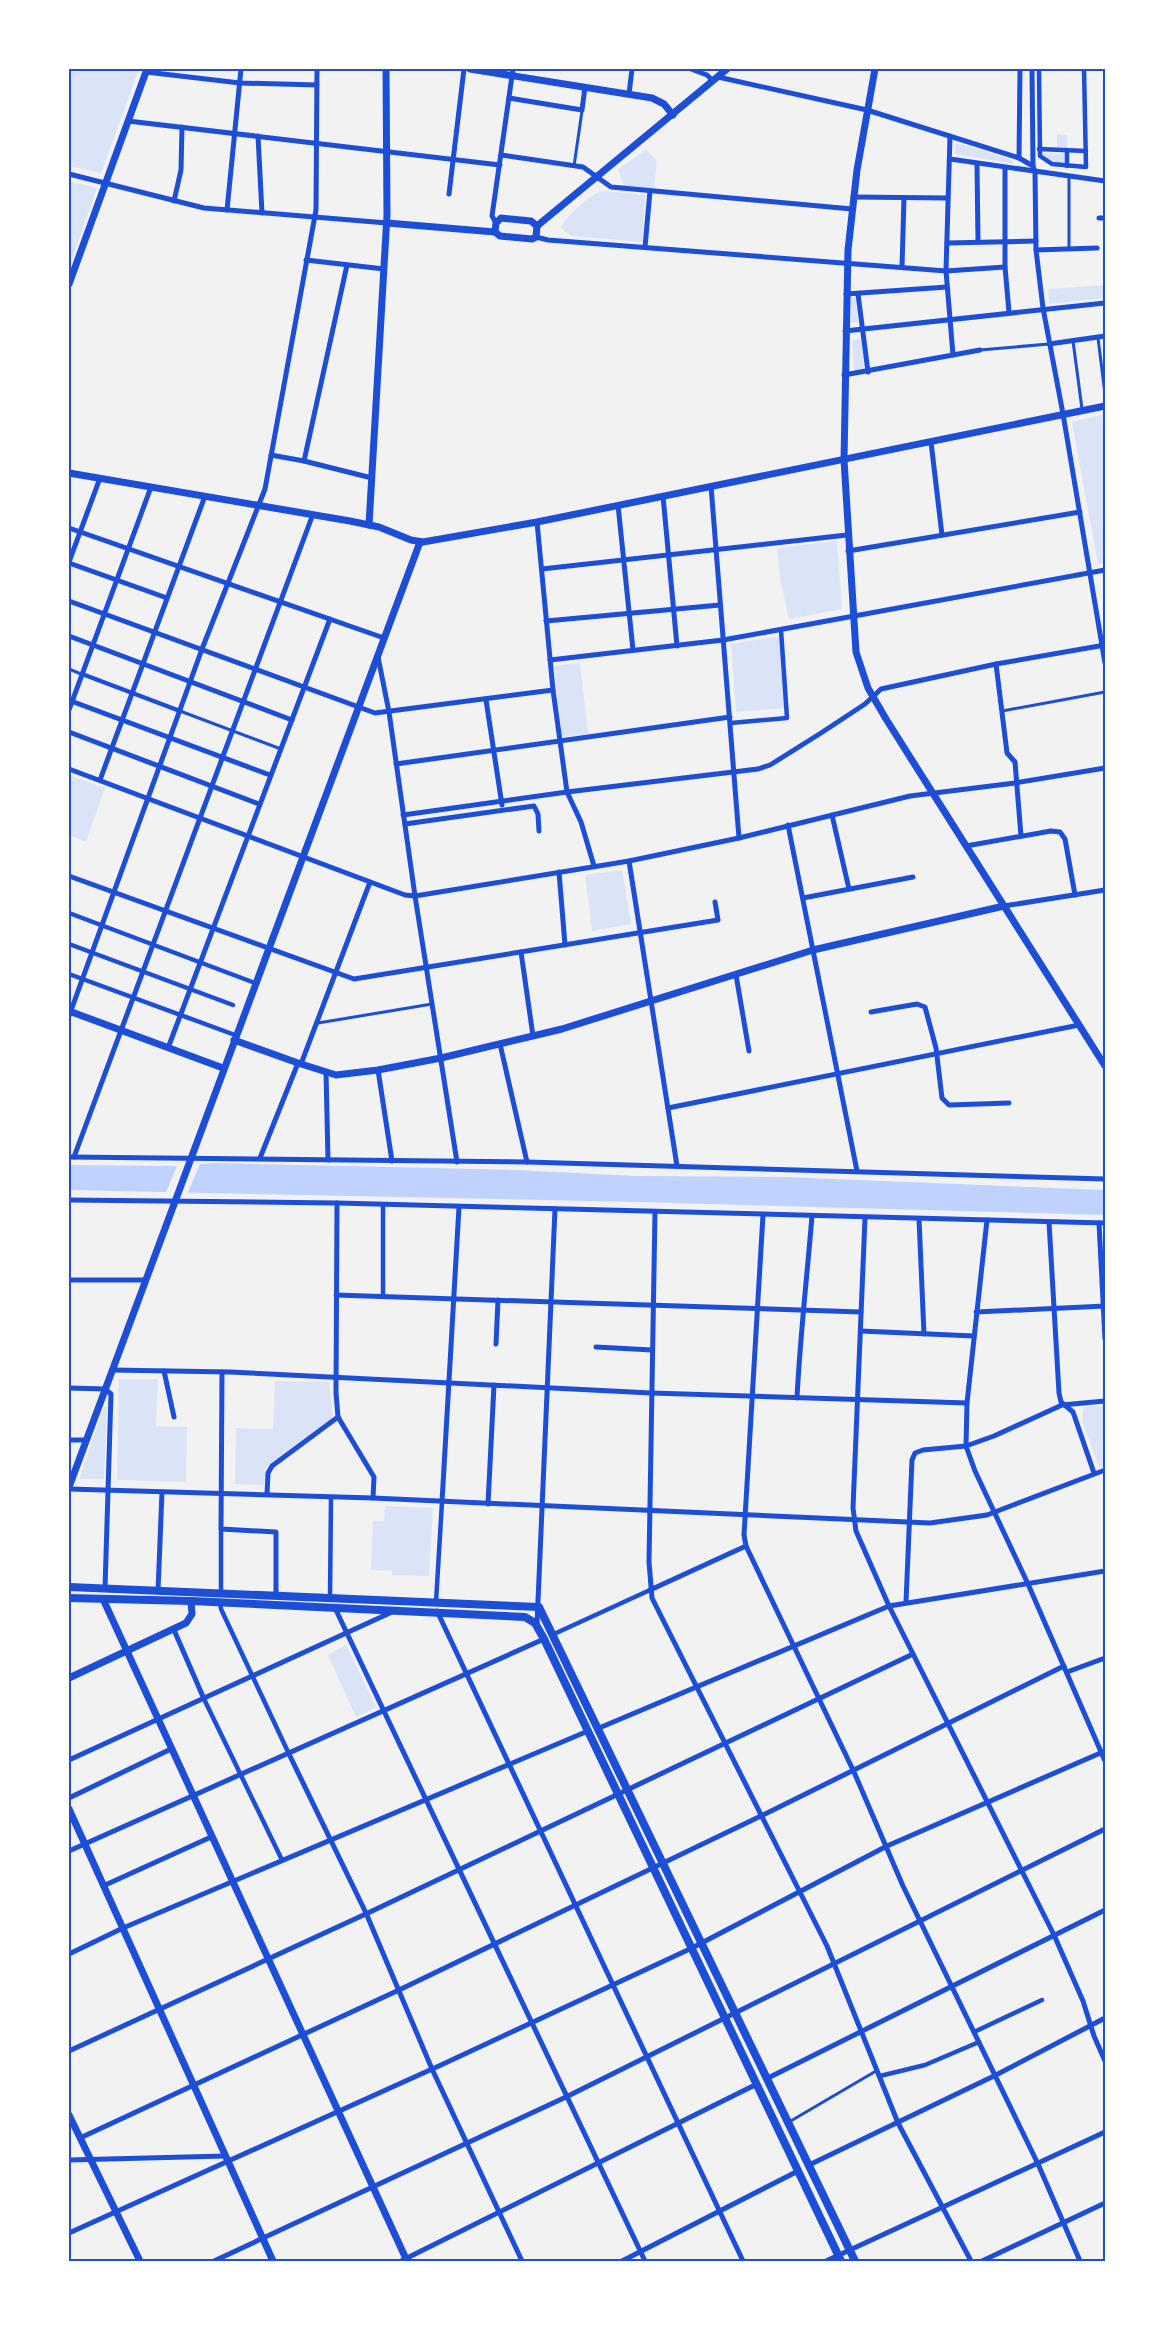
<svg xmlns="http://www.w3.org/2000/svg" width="1174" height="2330" font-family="'DejaVu Sans',sans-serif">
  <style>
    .green { fill: #dbe4f7 }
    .water { fill: #bfd3fe }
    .pier { fill: #f2f2f2 }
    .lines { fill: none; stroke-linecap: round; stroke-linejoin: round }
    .service { stroke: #1d4ed8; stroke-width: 3 }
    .pedestrian { stroke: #1d4ed8; stroke-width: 4.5 }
    .minor { stroke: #1d4ed8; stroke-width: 5 }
    .tertiary { stroke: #1d4ed8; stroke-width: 7 }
    .secondary { stroke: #1d4ed8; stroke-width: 8 }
    .neatline { fill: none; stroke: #1d4ed8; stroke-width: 2 }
  </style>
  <rect width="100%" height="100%" fill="#f2f2f2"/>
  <g class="green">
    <polygon points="69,69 139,69 101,173 69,166"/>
    <polygon points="1057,134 1067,135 1067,148 1057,148"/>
    <polygon points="958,143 1010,159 1014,164 955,154 955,144"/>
    <polygon points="646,149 657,161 654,190 624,186 618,170"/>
    <path d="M1041,153l24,1v10c-11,-1 -19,-1 -24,-11z"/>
    <polygon points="69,181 97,188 69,268"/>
    <path d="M601,191l45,4 -4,47 -71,-6 -10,-8c3,-11 29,-33 40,-37z"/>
    <polygon points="1105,285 1105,298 1049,304 1048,289"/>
    <polygon points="851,298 856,298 858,322 851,323"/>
    <polygon points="861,339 864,369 854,371 852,340"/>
    <polygon points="1105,414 1105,563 1098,564 1072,422"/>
    <polygon points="837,541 842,609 789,619 780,578 777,548"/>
    <polygon points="780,636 785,708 736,712 731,644"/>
    <polygon points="580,663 588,734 562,737 554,666"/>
    <polygon points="69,775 105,788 86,842 69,835"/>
    <polygon points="622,870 631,924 592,931 585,875"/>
    <polygon points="119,1379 158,1379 156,1426 187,1427 186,1482 117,1480"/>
    <polygon points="275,1381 329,1382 333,1419 266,1467 264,1485 235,1484 236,1428 273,1429"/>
    <polygon points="107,1406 104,1479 79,1479 104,1407"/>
    <polygon points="1105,1406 1105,1466 1099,1467 1082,1421 1084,1407"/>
    <polygon points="385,1506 433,1508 429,1576 392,1575 392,1571 371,1570 373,1521 384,1521"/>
    <polygon points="346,1645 376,1707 356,1717 328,1655"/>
  </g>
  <polygon class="water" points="214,1163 516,1170 635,1176 785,1177 1105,1190 1105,1215 639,1202 69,1190 69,1165 177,1166"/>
  <polygon class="pier" points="201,1161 187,1195 165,1195 178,1163"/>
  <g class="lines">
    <g class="service">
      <polyline points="574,166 582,111"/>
      <polyline points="1069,177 1069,248"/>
      <polyline points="1098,338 1105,394"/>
      <polyline points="1073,341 1082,409"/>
      <polyline points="980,350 1049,344"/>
      <polyline points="69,669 81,674"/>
      <polyline points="180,711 281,749"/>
      <polyline points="1002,711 1105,692"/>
      <polyline points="318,1023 432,1004"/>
      <polyline points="789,2122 876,2071"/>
    </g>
    <g class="pedestrian">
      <polyline points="1039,69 1040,156 1052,164 1086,167 1084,69"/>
      <polyline points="1039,149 1086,151"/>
      <polyline points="1067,166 1067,150"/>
      <polyline points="82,674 180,711"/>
      <polyline points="731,723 787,718 781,630"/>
      <polyline points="69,913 255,983"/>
      <polyline points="69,944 233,1005"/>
      <polyline points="69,974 235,1035"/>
      <polyline points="383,1205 383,1296"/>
      <polyline points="221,1593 221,1529"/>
      <polyline points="330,1598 331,1497"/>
      <polyline points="436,1602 442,1502"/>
      <polyline points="220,1603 221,1609 289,1754"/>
      <polyline points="554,1634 650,1590"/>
      <polyline points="204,1699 282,1860"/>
      <polyline points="974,2032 1042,2000"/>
      <polyline points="880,2076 925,2065 979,2042"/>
    </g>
    <g class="minor">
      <polyline points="691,69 707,75 713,81"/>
      <polyline points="1032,69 1033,166"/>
      <polyline points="146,72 240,83 317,85"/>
      <polyline points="718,77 867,110 1019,158 1033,166 1035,172 1036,250 1043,308 1063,414 1105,663"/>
      <polyline points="629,94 632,69"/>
      <polyline points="509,98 582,110 585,87"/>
      <polyline points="128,121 500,165"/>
      <polyline points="258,136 262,213"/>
      <polyline points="950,136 946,271 953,355"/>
      <polyline points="501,155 583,167 611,187 852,209"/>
      <polyline points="1019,158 1020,69"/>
      <polyline points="950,159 1105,181"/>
      <polyline points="977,164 978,241"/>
      <polyline points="1005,168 1005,267 1009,312"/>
      <polyline points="69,174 204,208 387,223"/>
      <polyline points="449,194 464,69"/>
      <polyline points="853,197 948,198"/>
      <polyline points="174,201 181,170 182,127"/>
      <polyline points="227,210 241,69"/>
      <polyline points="1099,218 1105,218"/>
      <polyline points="496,223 492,216 513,69"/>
      <polyline points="536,237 548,240 946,271 1005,267"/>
      <polyline points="947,243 1036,241"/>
      <polyline points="645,247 650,191"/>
      <polyline points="1036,250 1097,248"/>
      <polyline points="306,260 384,269"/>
      <polyline points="902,267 904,198"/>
      <polyline points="846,294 947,287"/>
      <polyline points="858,294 868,372"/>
      <polyline points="845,331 1105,303"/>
      <polyline points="1049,344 1105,336"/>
      <polyline points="844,375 980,350"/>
      <polyline points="931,442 942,535"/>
      <polyline points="271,455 304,461 372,478"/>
      <polyline points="304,461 347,265"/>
      <polyline points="711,486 739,838"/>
      <polyline points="663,496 677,646"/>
      <polyline points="618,505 633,650"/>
      <polyline points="537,522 553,690 567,792 581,822 594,866"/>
      <polyline points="69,528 384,638"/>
      <polyline points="848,551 1080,512"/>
      <polyline points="69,562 100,478"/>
      <polyline points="69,563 167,598"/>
      <polyline points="542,569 847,535"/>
      <polyline points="69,601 375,713 553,690"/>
      <polyline points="546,621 720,605"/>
      <polyline points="69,636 292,720"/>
      <polyline points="378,657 389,712 415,896 457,1162"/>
      <polyline points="550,660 723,640 1105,570"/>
      <polyline points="996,664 1007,753 1015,762 1021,836"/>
      <polyline points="486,700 502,805"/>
      <polyline points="71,701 270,775"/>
      <polyline points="69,710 151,487"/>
      <polyline points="69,732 259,804"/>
      <polyline points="396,764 730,717"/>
      <polyline points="69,769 405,895 415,896 629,861 739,838 910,796 1015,783 1105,768"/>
      <polyline points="100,780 205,496"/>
      <polyline points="403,815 567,792 758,769 770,765 821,733 865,704 881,689 996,664 1105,645"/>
      <polyline points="832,815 849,889"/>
      <polyline points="405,824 534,806 538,814 539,831"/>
      <polyline points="788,825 857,1171"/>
      <polyline points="966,846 1051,831 1060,832 1065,839 1075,895"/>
      <polyline points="629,861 677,1166"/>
      <polyline points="559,872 565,945"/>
      <polyline points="69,876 354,979 718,920 715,902"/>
      <polyline points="803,898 913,877"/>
      <polyline points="1004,906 1105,890"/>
      <polyline points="521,952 533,1036"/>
      <polyline points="736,975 749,1051"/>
      <polyline points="871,1012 917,1004 925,1007 936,1048 942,1098 949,1105 1009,1103"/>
      <polyline points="69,1016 202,649 265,489 316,210 317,69"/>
      <polyline points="500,1044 527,1162"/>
      <polyline points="168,1048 330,619"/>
      <polyline points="301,1064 370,882"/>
      <polyline points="378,1070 392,1161"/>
      <polyline points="326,1072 328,1160"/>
      <polyline points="668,1108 1079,1025"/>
      <polyline points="69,1157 527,1162 1105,1179"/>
      <polyline points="74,1157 313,514"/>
      <polyline points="260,1158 298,1063"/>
      <polyline points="69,1200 337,1203 1105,1223"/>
      <polyline points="337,1203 336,1393 338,1417 374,1477 373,1498"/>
      <polyline points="655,1212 649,1562 652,1598 827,1946 898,2123 971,2261"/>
      <polyline points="763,1215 744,1535 746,1546 854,1772 903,1886 1038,2164 1080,2261"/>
      <polyline points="865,1218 853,1508 856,1531 889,1606 1054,1935 1083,2001 1094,2036 1105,2061"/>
      <polyline points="919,1219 924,1334"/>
      <polyline points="987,1220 967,1403 966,1446 975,1471 1028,1584 1105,1761"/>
      <polyline points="1049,1222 1059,1393 1061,1402 1073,1412 1094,1473"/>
      <polyline points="1099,1223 1105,1339"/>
      <polyline points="69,1280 145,1280"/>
      <polyline points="336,1295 861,1312"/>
      <polyline points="976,1312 1105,1306"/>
      <polyline points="861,1331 974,1336"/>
      <polyline points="496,1344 498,1300"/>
      <polyline points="596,1347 652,1350"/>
      <polyline points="112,1370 230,1372 651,1393 967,1403"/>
      <polyline points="164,1371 174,1417"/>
      <polyline points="222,1372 221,1529 276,1532 276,1595"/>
      <polyline points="69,1388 105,1389 111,1394 105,1588"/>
      <path d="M797,1398c3,-61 10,-121 15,-182"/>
      <polyline points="69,1440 86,1440"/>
      <polyline points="69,1489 373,1498 930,1523 987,1515 1105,1470"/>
      <polyline points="267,1494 268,1473 272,1466 338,1417"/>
      <polyline points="442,1502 459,1207"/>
      <polyline points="488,1504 494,1385"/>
      <polyline points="650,1590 746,1546"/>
      <polyline points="158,1591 162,1492"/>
      <polyline points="906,1602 912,1460 915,1453 923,1450 966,1446 994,1436 1062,1405 1105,1401"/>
      <polyline points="335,1608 645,2261"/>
      <polyline points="437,1611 743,2261"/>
      <polyline points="537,1624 555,1209"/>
      <polyline points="174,1630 204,1699"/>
      <polyline points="1067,1672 1105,1658"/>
      <polyline points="599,1728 889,1606 1105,1571"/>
      <polyline points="289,1754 366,1913 432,2069 522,2261"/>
      <polyline points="69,1760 392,1612"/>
      <polyline points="69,1798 171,1749"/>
      <polyline points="69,1851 544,1639"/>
      <polyline points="103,1886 211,1837"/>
      <polyline points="69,1954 123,1928 588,1731"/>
      <polyline points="69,2051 370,1912 913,1654"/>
      <polyline points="768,2078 1105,1910"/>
      <polyline points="80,2138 399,1990 763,1815 1064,1666"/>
      <polyline points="69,2160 225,2156"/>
      <polyline points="809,2165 996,2075 1105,2018"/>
      <polyline points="69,2233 441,2065 692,1948 887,1846 1105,1751"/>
      <polyline points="214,2261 566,2097 1105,1829"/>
      <polyline points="401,2261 757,2084"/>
      <polyline points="622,2261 798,2171"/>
      <polyline points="826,2261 1105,2132"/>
      <polyline points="982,2261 1105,2203"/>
    </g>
    <g class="tertiary">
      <polyline points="470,69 652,98 664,104 673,115"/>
      <polyline points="875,69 857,170 848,250 844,460 856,652 868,688 886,719 1105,1066"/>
      <polygon points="501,218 531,221 537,226 536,237 532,239 500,236 495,232 496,223"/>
      <polyline points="387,223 495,232"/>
      <polyline points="537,226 727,69"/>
      <polyline points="69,284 147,69"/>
      <polyline points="69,473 350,521 379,527 411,540 423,542 537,522 1105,406"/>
      <polyline points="369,525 387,215 386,69"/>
      <polyline points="69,1011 223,1068"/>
      <polyline points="234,1040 298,1063 336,1075 378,1070 441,1058 562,1029 813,950 1004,906"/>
      <polyline points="69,1487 420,542"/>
      <polyline points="103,1599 407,2261"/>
      <polyline points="69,1678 186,1623 192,1614 191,1601"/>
      <polyline points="69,1809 273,2261"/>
      <polyline points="69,2115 140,2261"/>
    </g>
    <g class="secondary">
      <polyline points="69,1587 539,1607 855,2261"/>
      <polyline points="69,1598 191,1601 525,1617 535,1623 544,1639 841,2261"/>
    </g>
  </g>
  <rect width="1174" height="2330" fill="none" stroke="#ffffff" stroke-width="141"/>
  <rect x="70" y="70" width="1034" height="2190" class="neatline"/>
</svg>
